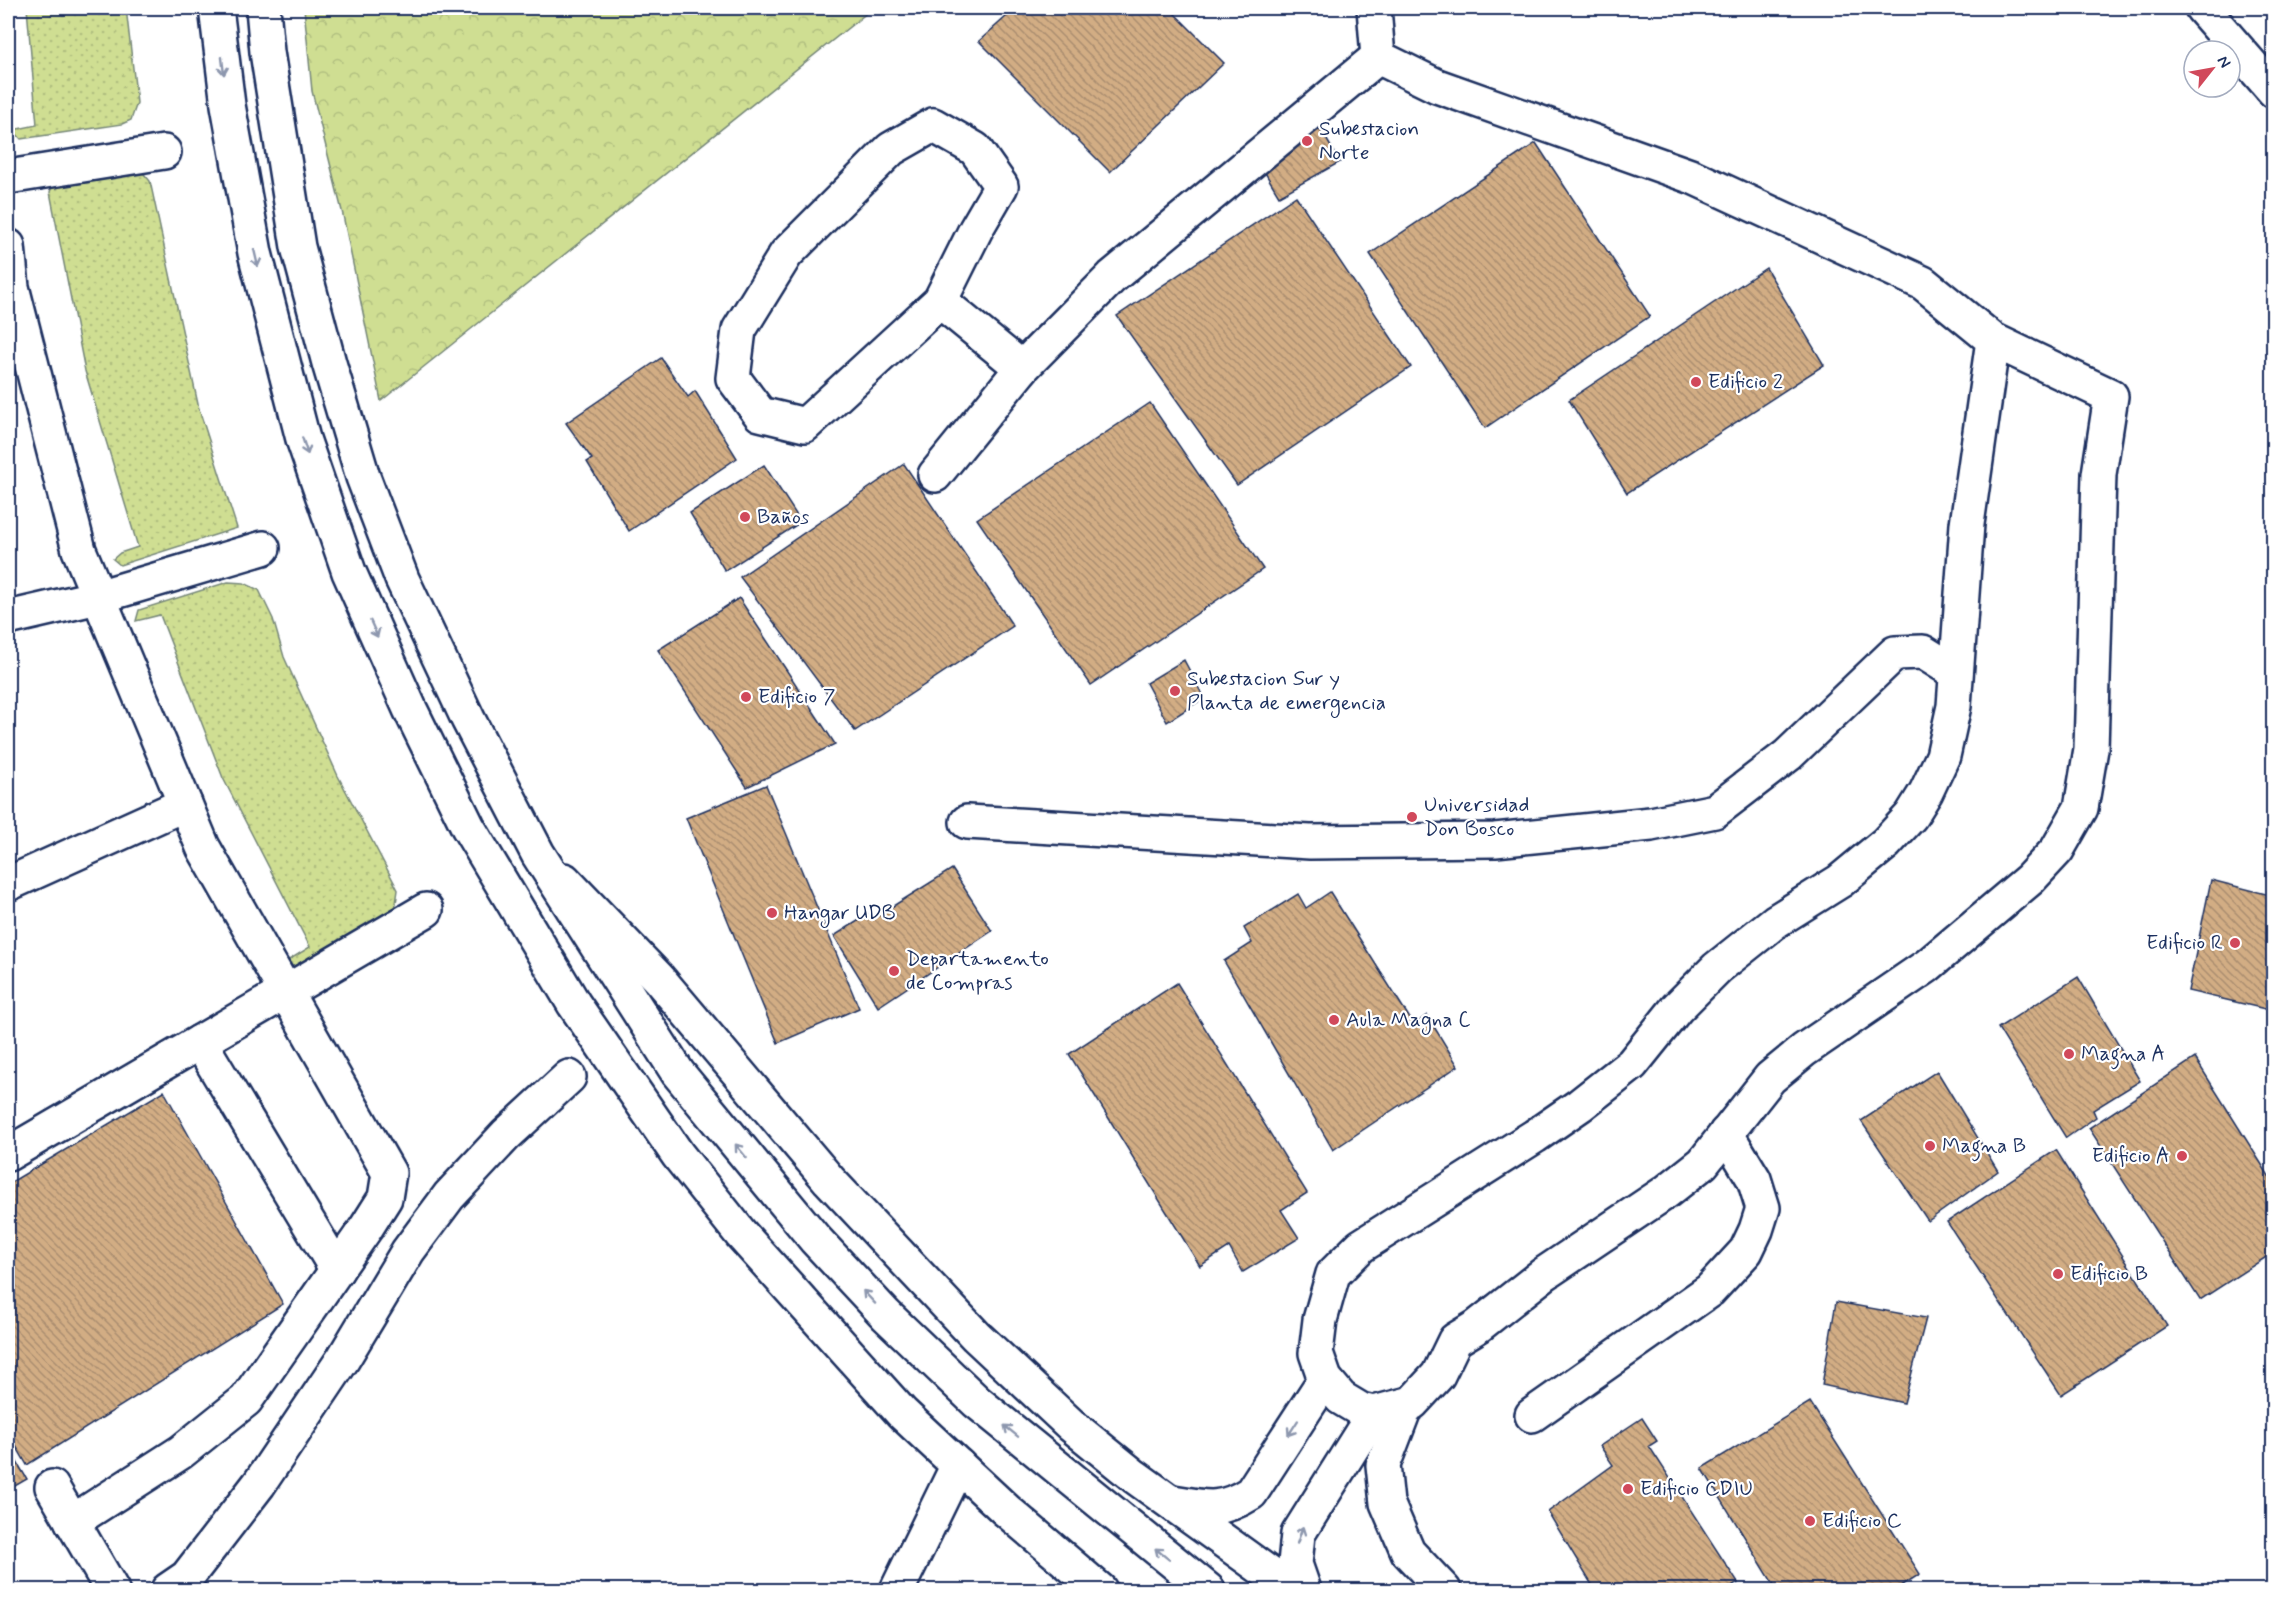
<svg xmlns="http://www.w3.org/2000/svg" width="2281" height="1598" font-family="Mynerve,sans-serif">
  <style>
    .grass { fill: url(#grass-dots); stroke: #758678; stroke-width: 1.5 }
    .forest { fill: url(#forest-crowns); stroke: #758678; stroke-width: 1.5 }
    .building { fill: url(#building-back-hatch); stroke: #1b2f5e; stroke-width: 1.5 }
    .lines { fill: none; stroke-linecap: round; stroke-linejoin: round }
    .minor-casing { stroke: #1b2f5e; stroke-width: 38 }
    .major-casing { stroke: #1b2f5e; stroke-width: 38 }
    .highway-casing { stroke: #1b2f5e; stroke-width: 38 }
    .minor { stroke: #fff; stroke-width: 33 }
    .major { stroke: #fff; stroke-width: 33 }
    .highway { stroke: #fff; stroke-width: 33 }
    .oneway { stroke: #8d97ae }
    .poi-dot { fill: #d1495b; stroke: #fff; stroke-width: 2 }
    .labels { text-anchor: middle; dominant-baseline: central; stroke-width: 4.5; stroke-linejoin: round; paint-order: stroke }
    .poi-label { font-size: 21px; fill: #1b2f5e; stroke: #fff; text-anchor: start }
  </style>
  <defs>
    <pattern id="grass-dots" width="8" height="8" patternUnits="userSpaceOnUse" patternTransform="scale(1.5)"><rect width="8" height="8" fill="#cfde92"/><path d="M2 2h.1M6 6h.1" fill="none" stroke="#b1bf80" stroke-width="1.8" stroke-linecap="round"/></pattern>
    <pattern id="forest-crowns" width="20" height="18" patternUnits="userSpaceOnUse" patternTransform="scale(1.5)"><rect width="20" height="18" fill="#cfde92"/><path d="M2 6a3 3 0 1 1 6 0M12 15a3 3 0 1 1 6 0" fill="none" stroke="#b1bf80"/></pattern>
    <pattern id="building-back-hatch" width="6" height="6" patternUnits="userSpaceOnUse" patternTransform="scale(1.5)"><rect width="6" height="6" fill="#d2ad84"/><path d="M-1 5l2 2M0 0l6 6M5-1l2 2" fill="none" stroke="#aa8d6f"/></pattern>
  </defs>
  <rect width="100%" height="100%" fill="#fff"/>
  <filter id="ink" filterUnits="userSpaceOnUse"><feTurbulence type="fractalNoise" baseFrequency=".0167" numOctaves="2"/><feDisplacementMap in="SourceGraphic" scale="12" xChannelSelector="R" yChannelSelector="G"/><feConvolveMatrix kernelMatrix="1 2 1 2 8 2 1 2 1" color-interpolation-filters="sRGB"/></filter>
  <g filter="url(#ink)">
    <g class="grass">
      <polygon points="27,8 126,8 137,103 131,120 122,124 21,139 13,130 37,125"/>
      <polygon points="135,171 144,174 150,181 199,409 237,528 120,565 113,559 120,553 138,547 85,371 50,192 53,183"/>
      <polygon points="228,582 244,583 259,590 273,619 284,657 338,776 398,890 395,910 296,969 287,961 310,947 223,778 160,615 136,621 139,610"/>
    </g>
    <polygon class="forest" points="304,8 873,8 381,401 343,215 312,91"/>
    <g class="building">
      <polygon points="1016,8 1169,8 1224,63 1110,172 979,41"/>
      <polygon points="1315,120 1340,162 1279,196 1258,161"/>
      <polygon points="1536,143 1650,316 1485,428 1370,254"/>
      <polygon points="1296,196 1411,367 1237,485 1117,316"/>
      <polygon points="1766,268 1824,365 1627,493 1569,400"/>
      <polygon points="661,358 688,397 695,391 737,458 629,531 587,462 592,459 566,423"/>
      <polygon points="1150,403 1263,569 1091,685 977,519"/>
      <polygon points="904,464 1013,626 855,731 740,577"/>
      <polygon points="764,465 801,522 725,571 690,513"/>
      <polygon points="739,598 835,744 747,787 658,650"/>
      <polygon points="1184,660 1204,698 1167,722 1146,683"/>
      <polygon points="766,785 859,1008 778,1043 686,818"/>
      <polygon points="952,869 992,931 878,1007 834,936 869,914 874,918"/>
      <polygon points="2211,880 2274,896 2274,1011 2188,991"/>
      <polygon points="1330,892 1414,1025 1427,1015 1458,1066 1333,1150 1224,961 1252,943 1244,928 1298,894 1306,908"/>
      <polygon points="2078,977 2140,1081 2093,1110 2096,1117 2066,1138 1998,1028"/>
      <polygon points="1177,983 1307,1193 1281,1210 1299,1238 1243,1272 1229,1247 1200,1266 1069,1054"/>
      <polygon points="2195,1058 2274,1184 2274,1252 2200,1300 2089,1128"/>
      <polygon points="1937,1071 1998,1171 1928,1221 1861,1121"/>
      <polygon points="164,1091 283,1304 27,1465 8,1432 8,1184"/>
      <polygon points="2056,1150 2167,1326 2061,1395 1947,1222"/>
      <polygon points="1836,1302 1926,1318 1904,1403 1822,1385"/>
      <polygon points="1810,1402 1920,1574 1895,1590 1777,1590 1702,1468"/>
      <polygon points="1642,1418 1657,1441 1649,1446 1738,1583 1727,1590 1595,1590 1548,1512 1613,1465 1600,1446"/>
      <polygon points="8,1447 27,1479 8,1490"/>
    </g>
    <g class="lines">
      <g class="minor-casing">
        <g id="minor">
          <polyline points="1374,8 1378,57"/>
          <polyline points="1378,57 1437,86 1693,177 1923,283 1993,340 2111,396 2099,474 2091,749 2081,808 2057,850 2030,879 1927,966 1804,1050 1770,1078 1703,1163 1666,1192 1544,1274 1478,1326 1455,1340 1438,1375 1412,1403 1374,1413 1361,1410 1341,1398 1325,1379 1316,1353 1320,1320 1333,1274 1361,1246 1535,1136 1580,1105 1632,1064 1677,1008 1717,968 1776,921 1840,881 1886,843 1911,816 1926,792 1943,756 1954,706 1967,524 1993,340"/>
          <polygon points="933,125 975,149 1001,186 976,229 940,301 805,425 760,414 733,378 739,330 786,254 891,149"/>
          <polyline points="8,177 164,152"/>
          <polyline points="8,246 12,287 79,550 203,847 389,1173 385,1198 366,1228 246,1400 181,1452 72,1522"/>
          <polyline points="940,301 1022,368"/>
          <polyline points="935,475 1022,368 1112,277 1378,57"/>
          <polyline points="8,618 98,597 263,548"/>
          <polyline points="967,822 1310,842 1495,840 1651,824 1715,811 1788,755 1895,653 1923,652 1955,672"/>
          <polyline points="564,880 659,979 829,1180 976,1336 1071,1425 1134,1476 1292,1590"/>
          <polyline points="8,884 185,804"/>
          <polyline points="200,1042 337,1270"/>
          <polyline points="8,1154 426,910"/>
          <polyline points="1406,1405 1383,1465 1387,1503 1408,1552 1444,1590"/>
          <polyline points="1532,1415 1710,1290 1746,1251 1756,1230 1763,1208 1754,1179 1726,1133"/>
          <polyline points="52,1487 112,1590"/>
          <path d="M1173,1502c34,6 48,10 78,-9l74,-114"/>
          <polyline points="168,1590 187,1577 259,1484 343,1359 408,1251 449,1196 506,1135 569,1077"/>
          <polyline points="897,1590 958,1465"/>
          <polyline points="1304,1590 1295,1564 1298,1534 1374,1413"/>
        </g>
      </g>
      <g class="major-casing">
        <polyline id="major" points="2202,8 2274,91"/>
      </g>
      <g class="highway-casing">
        <g id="highway">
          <polyline points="216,8 228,105 255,253 303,439 349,572 410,709 468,827 574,1004 678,1155 741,1234 902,1413 1006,1510 1100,1590"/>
          <polyline points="263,8 267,52 298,247 329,363 363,477 402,579 468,719 538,854 678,1073 815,1239 886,1315 977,1402 1208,1590"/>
        </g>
      </g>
      <use href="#minor" class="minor"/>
      <use href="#major" class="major"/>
      <use href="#highway" class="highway"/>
    </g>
    <defs><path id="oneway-shaft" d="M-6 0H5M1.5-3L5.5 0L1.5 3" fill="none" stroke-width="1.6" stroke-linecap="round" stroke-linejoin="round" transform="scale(1.5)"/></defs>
    <g class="oneway">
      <use href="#oneway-shaft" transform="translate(223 66) rotate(83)"/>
      <use href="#oneway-shaft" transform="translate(256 258) rotate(77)"/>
      <use href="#oneway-shaft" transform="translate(305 446) rotate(72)"/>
      <use href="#oneway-shaft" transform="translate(374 629) rotate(66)"/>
      <use href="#oneway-shaft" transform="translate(741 1151) rotate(-129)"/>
      <use href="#oneway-shaft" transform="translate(869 1297) rotate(-133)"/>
      <use href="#oneway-shaft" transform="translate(1293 1428) rotate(123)"/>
      <use href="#oneway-shaft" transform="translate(1011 1431) rotate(-141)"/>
      <use href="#oneway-shaft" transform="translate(1300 1535) rotate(-71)"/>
      <use href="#oneway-shaft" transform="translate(1162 1554) rotate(-141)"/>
    </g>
  </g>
  <g class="poi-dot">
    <circle cx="1307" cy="141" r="6"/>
    <circle cx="1696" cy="382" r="6"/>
    <circle cx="745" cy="517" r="6"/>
    <circle cx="1175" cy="691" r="6"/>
    <circle cx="746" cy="697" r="6"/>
    <circle cx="1412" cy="817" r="6"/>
    <circle cx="772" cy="913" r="6"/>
    <circle cx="2235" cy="943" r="6"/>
    <circle cx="894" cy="971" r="6"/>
    <circle cx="1334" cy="1020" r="6"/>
    <circle cx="2069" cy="1054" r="6"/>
    <circle cx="1930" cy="1146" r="6"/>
    <circle cx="2182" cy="1156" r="6"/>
    <circle cx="2058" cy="1274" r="6"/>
    <circle cx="1628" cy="1489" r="6"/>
    <circle cx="1810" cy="1521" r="6"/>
  </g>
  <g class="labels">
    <g class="poi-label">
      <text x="1319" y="129">Subestacion<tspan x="1319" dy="24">Norte</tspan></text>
      <text x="1708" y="382">Edificio 2</text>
      <text x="757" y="517">Baños</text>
      <text x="1187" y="679">Subestacion Sur y<tspan x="1187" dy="24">Planta de emergencia</tspan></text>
      <text x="758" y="697">Edificio 7</text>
      <text x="1424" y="805">Universidad<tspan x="1424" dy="24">Don Bosco</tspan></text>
      <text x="784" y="913">Hangar UDB</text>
      <text x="2223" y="943" text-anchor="end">Edificio R</text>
      <text x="906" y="959">Departamento<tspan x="906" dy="24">de Compras</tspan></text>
      <text x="1346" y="1020">Aula Magna C</text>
      <text x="2081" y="1054">Magna A</text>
      <text x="1942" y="1146">Magna B</text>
      <text x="2170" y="1156" text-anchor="end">Edificio A</text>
      <text x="2070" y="1274">Edificio B</text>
      <text x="1640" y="1489">Edificio CDIU</text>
      <text x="1822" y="1521">Edificio C</text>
    </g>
  </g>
  <rect width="2281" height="1598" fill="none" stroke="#fff" stroke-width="30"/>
  <rect x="15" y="15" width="2251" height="1568" fill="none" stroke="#1b2f5e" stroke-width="2" filter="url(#ink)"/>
  <g transform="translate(2212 69) rotate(59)"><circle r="28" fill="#ffffff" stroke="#a4acbf" stroke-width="1.5"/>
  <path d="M0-4.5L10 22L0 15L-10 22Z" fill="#d1495b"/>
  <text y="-9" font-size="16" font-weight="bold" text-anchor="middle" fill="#1b2f5e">N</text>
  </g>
</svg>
